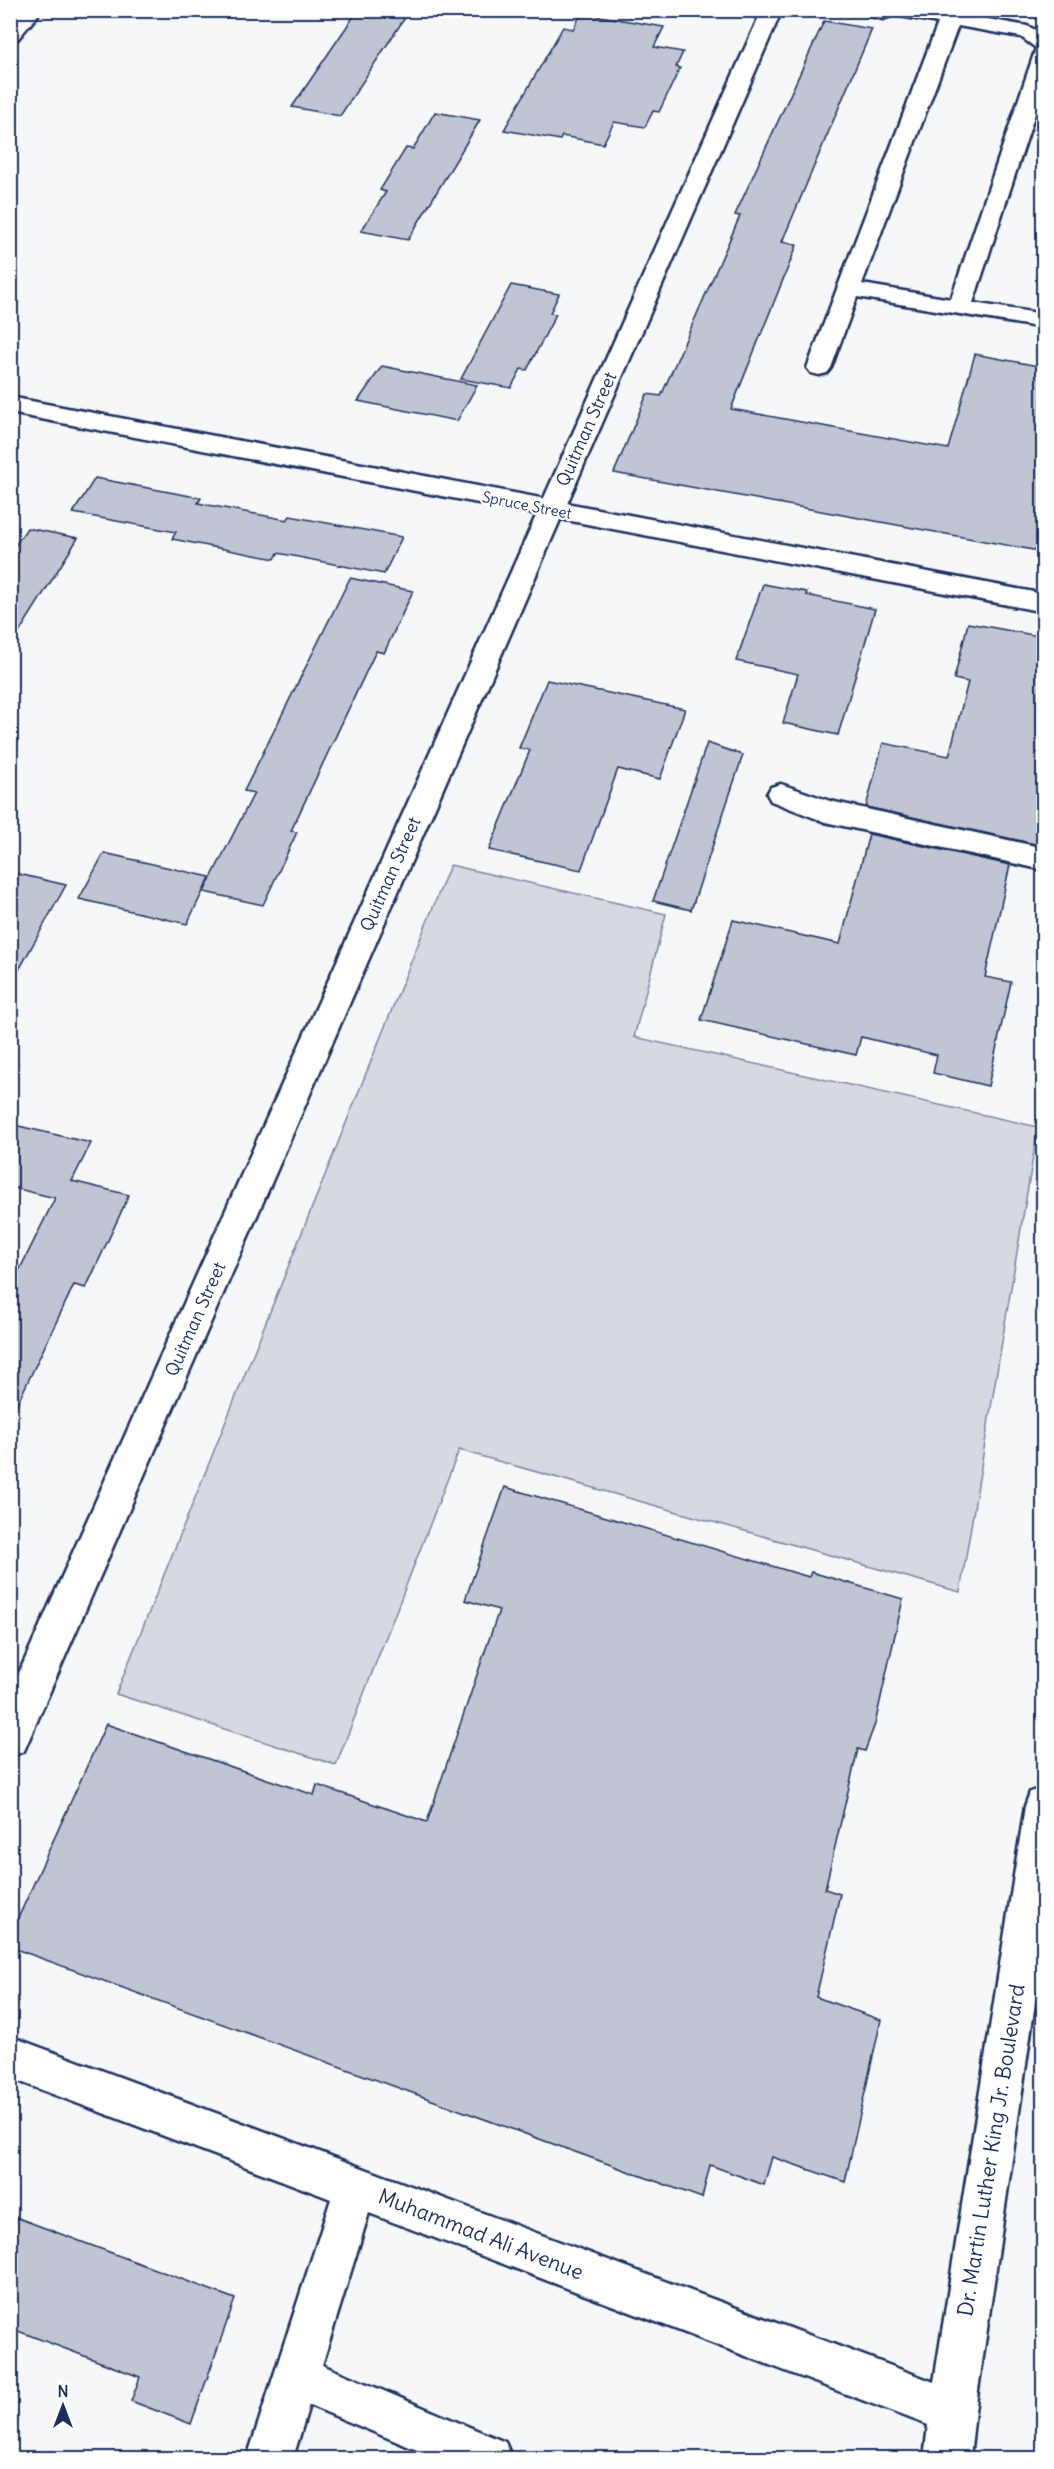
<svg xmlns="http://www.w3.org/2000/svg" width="1054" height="2469" font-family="Delius,sans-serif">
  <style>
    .green { fill: #d6d9e2; stroke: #7884a0; stroke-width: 1.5 }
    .building { fill: #c0c4d3; stroke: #1b2f5e; stroke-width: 1.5 }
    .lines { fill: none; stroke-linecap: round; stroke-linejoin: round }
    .minor-casing { stroke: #1b2f5e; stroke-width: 5 }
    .major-casing { stroke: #1b2f5e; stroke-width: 5 }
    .minor { fill: #fff; fill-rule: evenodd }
    .major { fill: #fff; fill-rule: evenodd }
    .labels { text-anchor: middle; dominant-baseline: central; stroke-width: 5; stroke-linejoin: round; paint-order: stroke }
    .far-street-label { font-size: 15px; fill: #1b2f5e; stroke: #fff }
    .street-label { font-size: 18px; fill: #1b2f5e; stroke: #fff }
    .near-street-label { font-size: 21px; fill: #1b2f5e; stroke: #fff }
  </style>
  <rect width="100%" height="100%" fill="#f6f7f9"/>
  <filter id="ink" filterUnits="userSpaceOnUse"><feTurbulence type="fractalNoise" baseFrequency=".0167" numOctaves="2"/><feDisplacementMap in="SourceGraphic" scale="12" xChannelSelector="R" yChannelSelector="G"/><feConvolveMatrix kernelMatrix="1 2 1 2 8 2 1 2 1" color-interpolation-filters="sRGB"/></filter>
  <g filter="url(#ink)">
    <polygon class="green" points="450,865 666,914 634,1037 1038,1127 960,1592 459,1450 336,1765 116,1694"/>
    <g class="building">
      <polygon points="358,10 410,10 340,116 292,107"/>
      <polygon points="582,13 664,27 654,47 683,52 676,67 680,68 659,112 653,111 645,127 614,122 603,144 562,136 560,140 504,130 563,27 573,29"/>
      <polygon points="824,21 872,29 782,242 797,245 731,409 948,449 975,354 1044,367 1044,552 614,473 647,394 661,396 740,216 735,215"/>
      <polygon points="435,112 480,120 408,240 361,231 386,192 380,190 406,148 413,149"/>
      <polygon points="511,285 559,294 550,313 556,314 527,370 521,369 511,388 461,379"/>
      <polygon points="382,366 477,385 457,421 358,401"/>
      <polygon points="95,478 201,498 198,503 287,520 290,516 402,537 384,574 278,553 275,559 172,539 176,532 73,513"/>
      <polygon points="27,528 78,538 10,647 10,553"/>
      <polygon points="350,578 413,591 384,653 376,651 291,831 297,832 263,905 204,892 254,793 244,791"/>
      <polygon points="763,584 807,592 806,595 875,609 838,735 783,723 798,674 736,661"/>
      <polygon points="968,623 1044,637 1044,846 866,807 883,743 949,756 968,682 954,679"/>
      <polygon points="547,680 685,709 660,779 618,769 581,870 489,850 530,750 519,748"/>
      <polygon points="707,743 743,755 691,910 653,901"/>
      <polygon points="869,834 1010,865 985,977 1011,982 988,1086 933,1073 937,1055 861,1037 856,1055 701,1020 733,920 840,944"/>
      <polygon points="104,853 210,877 187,924 79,899"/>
      <polygon points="10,872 66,885 10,986"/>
      <polygon points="10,1124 91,1143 72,1181 129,1195 86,1288 74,1285 10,1419 10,1289 55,1198 10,1187"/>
      <polygon points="505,1487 809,1577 811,1572 903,1599 875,1724 865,1751 858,1749 825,1889 840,1894 816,1997 881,2020 845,2182 772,2157 764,2185 710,2165 702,2198 10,1947 10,1936 106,1724 314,1795 317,1785 427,1822 499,1610 465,1600"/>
      <polygon points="10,2215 235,2299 191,2424 131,2401 140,2377 10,2328"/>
    </g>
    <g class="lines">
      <g class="minor-casing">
        <g id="minor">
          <polygon points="21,10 42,10 17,40 10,42 10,23"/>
          <polygon points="762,10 782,10 24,1751 10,1757 10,1693"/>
          <path d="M860,10h79l88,16 17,8v52l-71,217 71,11v14l-187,-31 -26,71 -4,5 -8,2 -8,-2 -4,-5 131,-345 -43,-8 -12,4 -20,-5zM958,26l63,11 15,11 -85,251 -89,-15z"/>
          <polygon points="781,784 830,801 1044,848 1044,870 825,822 771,801 767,794 771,787"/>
          <polygon points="1044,1787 1044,1942 975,2411 970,2458 924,2458 928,2425 369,2213 322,2365 505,2442 512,2458 436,2458 309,2405 293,2458 247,2458 331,2199 10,2078 10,2036 934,2382 1025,1806 1030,1792"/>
        </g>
      </g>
      <g class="major-casing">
        <polygon id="major" points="10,397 1044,594 1044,612 10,413"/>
      </g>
      <use href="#minor" class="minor"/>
      <use href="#major" class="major"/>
    </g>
  </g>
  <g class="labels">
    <g class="far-street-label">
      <text transform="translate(527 505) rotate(11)">Spruce Street</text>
    </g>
    <g class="street-label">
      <text transform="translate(586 429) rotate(-66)">Quitman Street</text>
      <text transform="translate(390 874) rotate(-66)">Quitman Street</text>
      <text transform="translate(195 1319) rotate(-66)">Quitman Street</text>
    </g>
    <g class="near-street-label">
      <text transform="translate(991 2150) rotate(-81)">Dr. Martin Luther King Jr. Boulevard</text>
      <text transform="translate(481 2234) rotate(21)">Muhammad Ali Avenue</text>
    </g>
  </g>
  <rect width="1054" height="2469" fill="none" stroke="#fff" stroke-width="36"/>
  <rect x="18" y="18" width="1018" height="2433" fill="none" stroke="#1b2f5e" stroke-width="2" filter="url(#ink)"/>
  <g transform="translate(63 2406)" stroke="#ffffff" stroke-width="4.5" paint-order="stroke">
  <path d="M0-4.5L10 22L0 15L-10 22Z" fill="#1b2f5e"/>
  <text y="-9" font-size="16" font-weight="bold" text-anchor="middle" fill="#1b2f5e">N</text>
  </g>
</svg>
